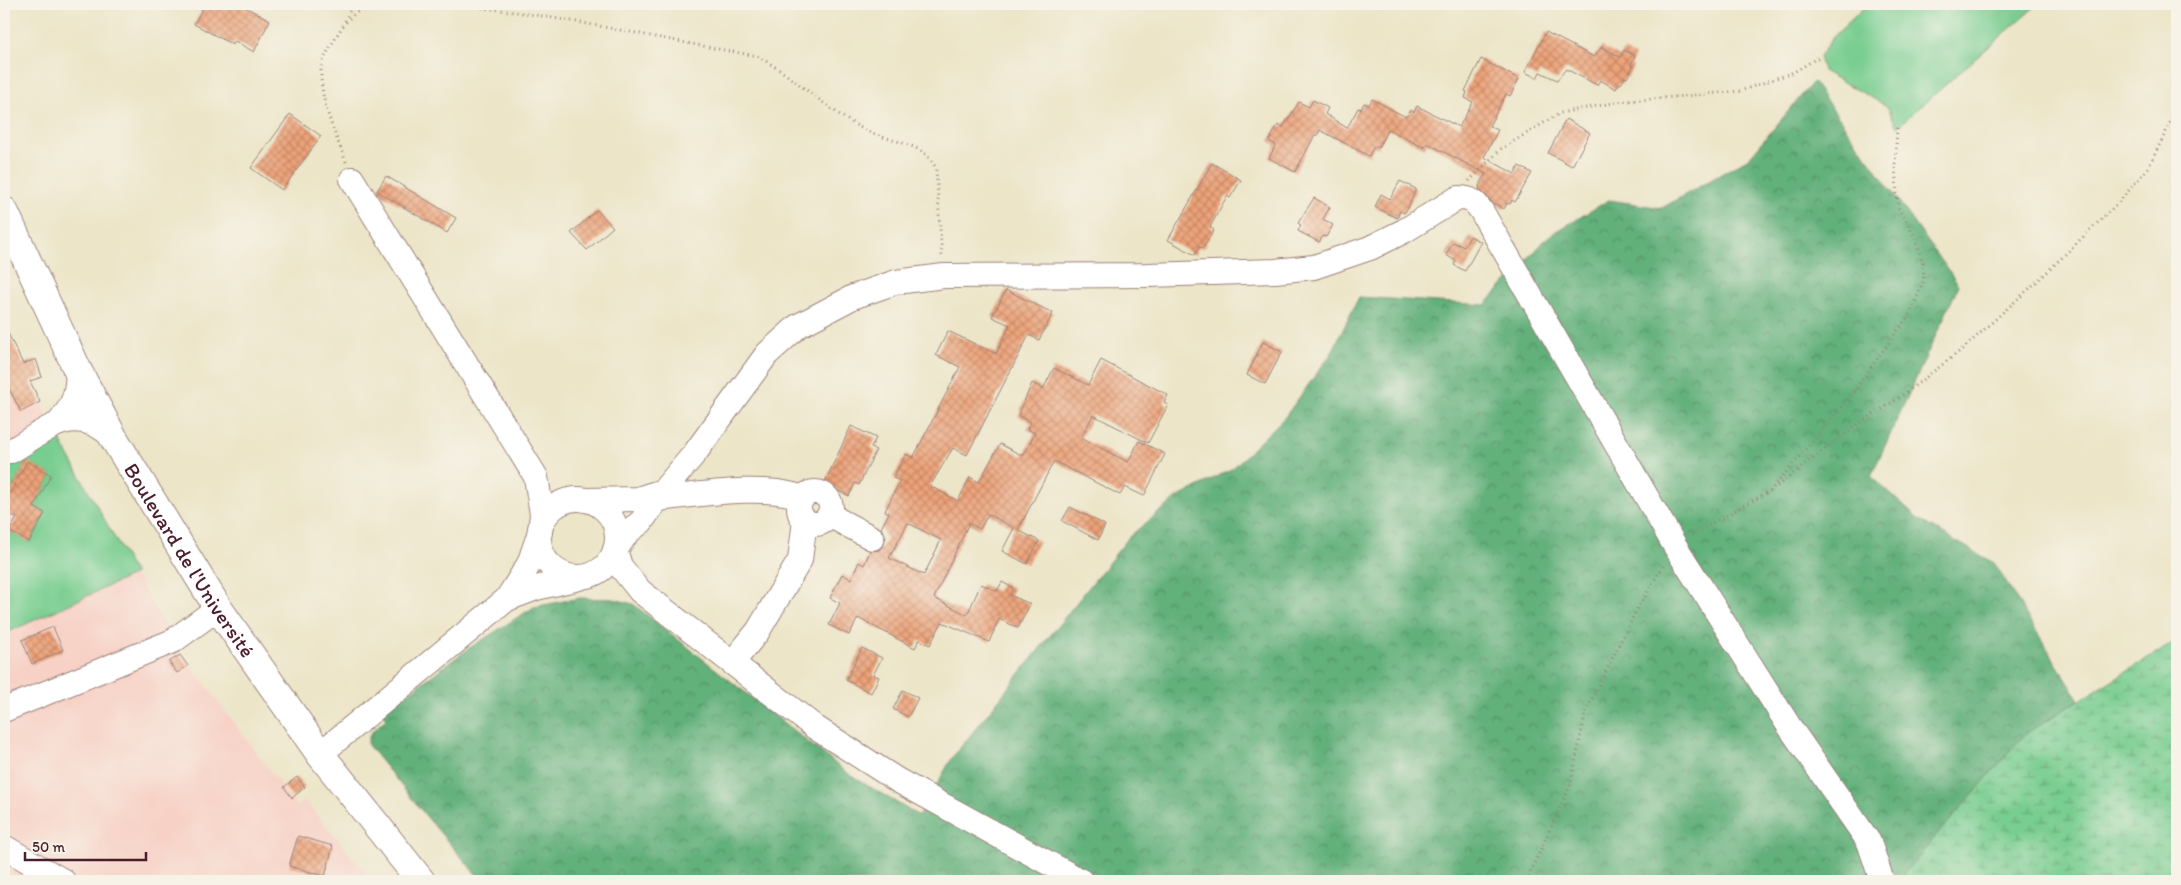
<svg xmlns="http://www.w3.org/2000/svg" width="2181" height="885" font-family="Itim,sans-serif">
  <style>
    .built { fill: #f7d1c6 }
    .green { fill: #78cd90; stroke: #61765e }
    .forest { fill: url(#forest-crowns); stroke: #566852 }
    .wetland { fill: url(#wetland-marsh); stroke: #61765e }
    .building { fill: url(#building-cross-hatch); fill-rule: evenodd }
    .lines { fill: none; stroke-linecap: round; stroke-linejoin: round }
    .minor-casing { stroke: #9b827a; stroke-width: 26 }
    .major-casing { stroke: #9b827a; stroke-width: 30 }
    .path { stroke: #9b827a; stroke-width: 3; stroke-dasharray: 1 4; stroke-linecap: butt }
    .minor { stroke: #fff; stroke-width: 24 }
    .major { stroke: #fff; stroke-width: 28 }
    .labels { text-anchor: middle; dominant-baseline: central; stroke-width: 4; stroke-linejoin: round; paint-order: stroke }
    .street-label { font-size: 21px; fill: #4a1f2b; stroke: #f7f3e8 }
  </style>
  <defs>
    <pattern id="forest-crowns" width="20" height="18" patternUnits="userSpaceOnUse" patternTransform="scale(1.25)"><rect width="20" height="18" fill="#62b07a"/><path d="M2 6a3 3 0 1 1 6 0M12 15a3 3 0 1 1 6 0" fill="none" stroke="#538f64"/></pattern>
    <pattern id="wetland-marsh" width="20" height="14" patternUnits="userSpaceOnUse" patternTransform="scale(1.25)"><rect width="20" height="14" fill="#78cd90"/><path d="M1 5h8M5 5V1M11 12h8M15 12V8" fill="none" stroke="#64a676"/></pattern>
    <pattern id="building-cross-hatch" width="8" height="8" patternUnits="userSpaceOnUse" patternTransform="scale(1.25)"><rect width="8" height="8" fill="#eda379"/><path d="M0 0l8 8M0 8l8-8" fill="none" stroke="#c28463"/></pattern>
  </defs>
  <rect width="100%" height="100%" fill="#f7f3e8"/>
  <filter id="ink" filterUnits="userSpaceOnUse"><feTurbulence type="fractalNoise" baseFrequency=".02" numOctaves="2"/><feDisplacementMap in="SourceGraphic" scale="10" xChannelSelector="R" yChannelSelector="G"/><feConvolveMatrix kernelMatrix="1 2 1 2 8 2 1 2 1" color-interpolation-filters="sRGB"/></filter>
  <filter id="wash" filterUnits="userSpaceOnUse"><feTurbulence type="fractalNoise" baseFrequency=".0096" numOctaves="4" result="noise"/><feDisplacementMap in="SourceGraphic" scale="20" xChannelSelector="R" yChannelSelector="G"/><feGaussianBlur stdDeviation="1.12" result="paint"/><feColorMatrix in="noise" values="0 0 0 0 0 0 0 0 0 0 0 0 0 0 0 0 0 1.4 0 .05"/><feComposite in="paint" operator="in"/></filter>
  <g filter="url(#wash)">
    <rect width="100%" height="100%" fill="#ece5c8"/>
    <polygon class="built" points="4,325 54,430 173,641 297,807 305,801 373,881 4,881"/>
    <g class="green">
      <polygon points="1868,4 2038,4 1897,127 1887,106 1823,71 1819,57 1833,37"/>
      <polygon points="56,433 135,574 4,634 4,534 9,531 30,542 45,513 34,507 51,475 27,462 12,489 32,500 30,504 4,490 4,459"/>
    </g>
    <path class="forest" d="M1813,82l146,203 -88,191 48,44 75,43 85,137 -54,34 -121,139v8h-1422l-51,-59 -63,-77c-1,-13 10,-18 18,-26l-4,-7 86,-63 66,-42 45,-9 35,1 19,5 217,171 69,41 33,-58 178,-222 47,-38 56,-30 52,-51 46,-63 28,-57 126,8 64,-69 60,-36 53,8 87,-50z"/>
    <polygon class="wetland" points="2177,640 2177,881 1904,881 1904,873 2025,734"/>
    <g id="blocks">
      <g class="building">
        <polygon points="205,4 239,4 270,20 254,52 235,41 233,45 194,24"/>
        <polygon points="1546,32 1594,57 1602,47 1620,57 1624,50 1635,56 1631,65 1633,66 1627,78 1625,77 1621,84 1619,83 1616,89 1600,80 1597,85 1566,69 1557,80 1540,72 1537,78 1525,72"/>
        <polygon points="1481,59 1519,79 1510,96 1506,94 1489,126 1498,130 1484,157 1515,174 1519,166 1532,173 1515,202 1512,200 1510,204 1507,203 1504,209 1493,203 1480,190 1479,186 1486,174 1427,143 1424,148 1388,129 1378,148 1374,146 1369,156 1320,130 1317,136 1315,135 1295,172 1269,158 1276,145 1269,141 1278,125 1283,127 1299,102 1309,107 1313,100 1328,108 1325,114 1347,128 1358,108 1361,109 1364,103 1369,105 1372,99 1404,116 1407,116 1411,110 1414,112 1417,106 1459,127 1473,102 1465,98 1467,92 1465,91"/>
        <polygon points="290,114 321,136 282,190 251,168"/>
        <polygon points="1566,119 1590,133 1572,166 1548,153"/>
        <polygon points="1212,163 1241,180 1230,198 1227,196 1210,227 1214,230 1203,248 1199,247 1195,255 1168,240"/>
        <polygon points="386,176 456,218 447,233 377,191"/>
        <polygon points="1400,181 1416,189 1408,208 1404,213 1400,211 1397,218 1375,207 1381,194 1390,199"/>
        <polygon points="1314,198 1330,207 1323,219 1333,225 1326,237 1323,236 1319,242 1298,231 1301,225 1298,223"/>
        <polygon points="597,210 613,227 587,250 571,233"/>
        <polygon points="1470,236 1481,242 1465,271 1454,265 1456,261 1446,255 1453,242 1464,247"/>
        <path d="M1006,290l47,23 -14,27 -10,-5 -62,120 -14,-7 -23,38 28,15 12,-24 9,5 21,-38 23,12 12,-23 -8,-4 4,-7 -13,-6 14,-33 11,6 11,-21 34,17 13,-25 67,35 -4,8 4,2 -20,38 -55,-28 -12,23 47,24 11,-21 26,13 -21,42 -19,-9 -5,8 -66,-34 -36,69 21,11 -12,23 -25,-13 12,-23 -26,-14 -8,15 -11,-6 -35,75 33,17 14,-31 16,7 5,-9 11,6 -3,7 20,9 -12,24 -19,-9 -10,23 -47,-20 -12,23 -11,-5 -4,8 -57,-30 -9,17 -20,-10 11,-22 -10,-5 12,-24 9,5 8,-17 5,3 6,-14 9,-1 5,-6 2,-7 -5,-9 8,-15 -4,-2 15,-30 -7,-3 13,-24 7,4 47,-91 -24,-12 12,-24 48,23 14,-29 -18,-8zM908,523l33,17 -17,35 -35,-17z"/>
        <polygon points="4,325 23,364 36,359 42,377 30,381 40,402 21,412 4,379"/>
        <polygon points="1263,342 1282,352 1265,384 1247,375"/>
        <polygon points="851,426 876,438 871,448 876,450 859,485 855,483 849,496 824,484"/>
        <polygon points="27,461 51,475 34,507 45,513 29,542 9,531 17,518 4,511 4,490 10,493"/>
        <polygon points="1070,507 1105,525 1098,540 1062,521"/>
        <polygon points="53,627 63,650 32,664 22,640"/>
        <polygon points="862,648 882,658 873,675 879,677 871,693 846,680"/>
        <polygon points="180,655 188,666 177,673 169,662"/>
        <polygon points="903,690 918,698 908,717 893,709"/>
        <polygon points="297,777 305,787 292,798 284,787"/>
        <polygon points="298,836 333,846 325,876 289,866"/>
      </g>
    </g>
  </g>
  <g filter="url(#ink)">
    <use href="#blocks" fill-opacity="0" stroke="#9b827a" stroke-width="1"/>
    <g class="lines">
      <g class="minor-casing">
        <g id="minor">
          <path d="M59,423c15,-19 18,-28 19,-52"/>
          <path d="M4,451h7c38,-22 63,-49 102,-14"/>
          <circle cx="815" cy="508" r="16"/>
          <path d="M658,499c39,-4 110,-16 144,-1"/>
          <circle cx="578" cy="538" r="39"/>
          <polyline points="586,500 638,499 663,491"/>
          <polyline points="829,515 872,538"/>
          <polyline points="507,599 536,588 579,578"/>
          <polyline points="733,662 758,631 800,560 805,520"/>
          <polyline points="4,710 173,641 218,608"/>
          <polyline points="320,754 507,599 529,564 540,532 542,514 536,477 352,179"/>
          <polyline points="4,847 63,881"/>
          <path d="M1081,881l-184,-101 -81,-52 -176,-137 -20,-25 -5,-16 13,-18 13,-10 22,-31 32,-38 72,-99 31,-28 55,-29 43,-15 48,-6 204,-1 127,-4 39,-4 56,-19 34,-17 54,-33c13,0 18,4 24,14l193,334 114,180 80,116 13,39"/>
        </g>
      </g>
      <g class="major-casing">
        <g id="major">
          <path id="s1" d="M4,211l74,160 35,66 105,171 102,146 101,127"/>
        </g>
      </g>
      <g class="path">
        <path d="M442,4c107,8 210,34 315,52 39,21 69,54 108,74 25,13 60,11 71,39l6,88"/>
        <polyline points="345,21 353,4"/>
        <path d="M346,162c-11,-29 -26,-60 -25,-92 1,-10 9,-23 14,-31 9,-17 19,-28 38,-35"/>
        <polyline points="1469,181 1501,149 1560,113 1618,102 1740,91 1794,72 1819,57"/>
        <polyline points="1777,486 1854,427 1899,398 1964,348 2044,275 2118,203 2148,168 2177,109"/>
        <polyline points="1691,535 1770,491 1849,398 1911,312 1924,280 1923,262 1914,235 1898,207 1895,166 1897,127"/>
        <polyline points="1526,881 1570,786 1586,711 1637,609 1665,563"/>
      </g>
      <use href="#minor" class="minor"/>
      <use href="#major" class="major"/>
    </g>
  </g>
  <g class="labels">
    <g class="street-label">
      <text stroke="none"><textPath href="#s1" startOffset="396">Boulevard de l'Université</textPath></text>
    </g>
  </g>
  <rect width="2181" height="885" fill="none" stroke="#f7f3e8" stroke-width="20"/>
  <path d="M25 852v8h121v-8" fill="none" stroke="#4a1f2b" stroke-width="2.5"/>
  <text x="32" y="852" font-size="15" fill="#4a1f2b" stroke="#f7f3e8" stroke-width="4" paint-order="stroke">50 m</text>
</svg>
